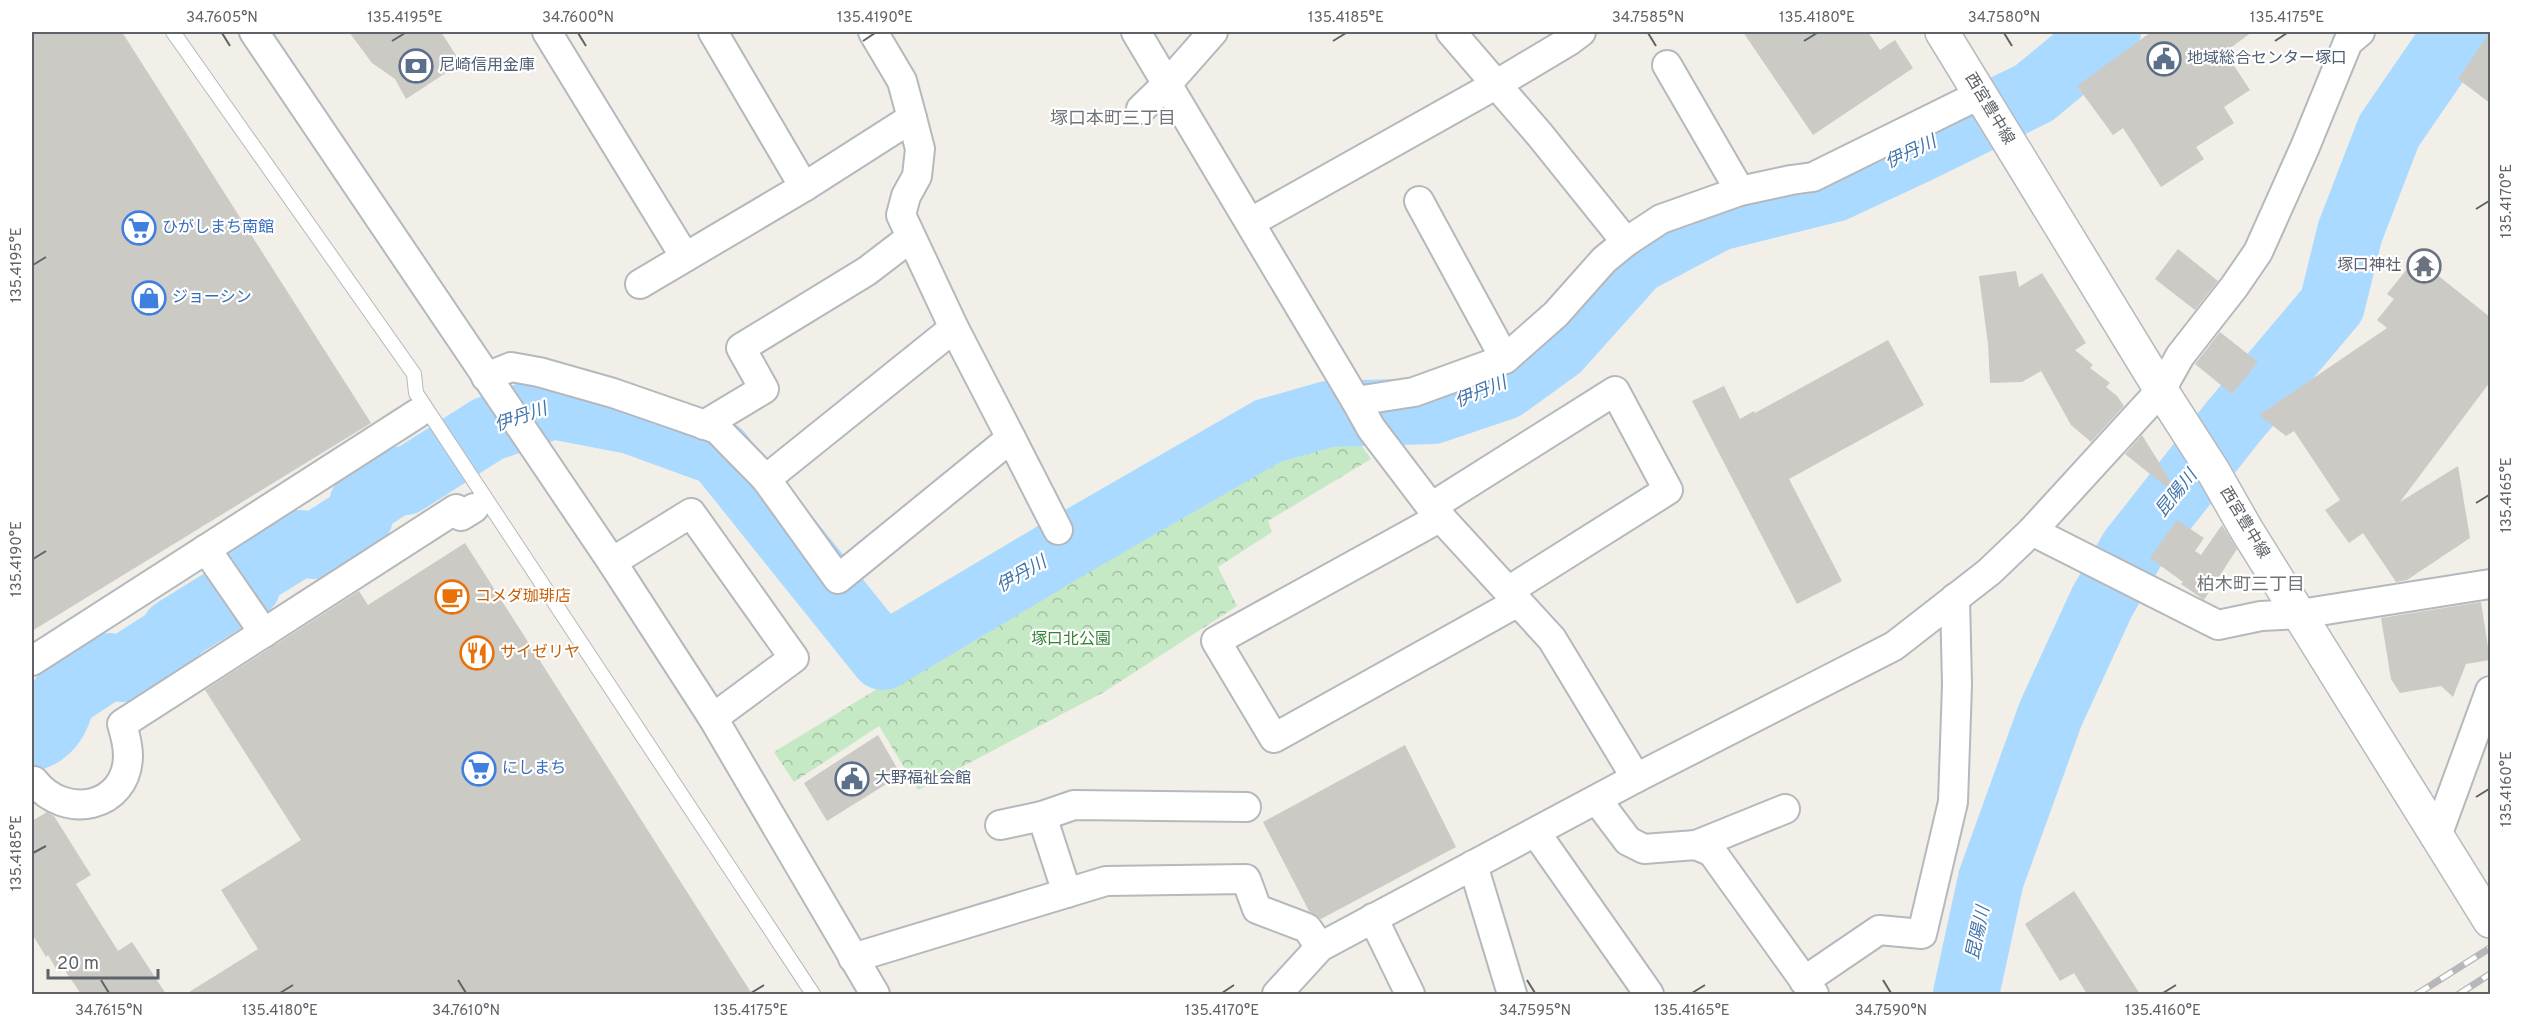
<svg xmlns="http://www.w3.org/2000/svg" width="2522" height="1026" font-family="Overpass,'Noto Sans JP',sans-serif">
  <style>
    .park { fill: url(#park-crowns) }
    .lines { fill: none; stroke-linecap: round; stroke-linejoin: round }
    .river { stroke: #aadaff; stroke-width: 66 }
    .building { fill: #cccac5 }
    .lane-casing { stroke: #b5b8bc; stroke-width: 16 }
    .street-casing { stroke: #b5b8bc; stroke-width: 32 }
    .secondary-casing { stroke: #b6babf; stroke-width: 36 }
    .lane { stroke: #fff; stroke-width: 14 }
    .street { stroke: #fff; stroke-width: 28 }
    .secondary { stroke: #fff; stroke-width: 33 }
    .rail-casing { stroke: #b6b7b8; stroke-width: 7 }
    .rail { stroke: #fff; stroke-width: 4.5; stroke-dasharray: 14; stroke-linecap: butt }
    .ticks { fill: none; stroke: #5f6368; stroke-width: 2 }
    .labels { text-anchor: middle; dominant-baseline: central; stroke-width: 4.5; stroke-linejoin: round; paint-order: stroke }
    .service-label { font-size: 16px; fill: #4e5e75; stroke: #fff; text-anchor: start }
    .street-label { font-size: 16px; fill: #5f6368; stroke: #fff }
    .shop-label { font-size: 16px; fill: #366cbe; stroke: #fff; text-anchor: start }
    .worship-label { font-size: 16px; fill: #5b616d; stroke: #fff; text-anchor: end }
    .food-label { font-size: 16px; fill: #c56008; stroke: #fff; text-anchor: start }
    .park-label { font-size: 16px; fill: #348238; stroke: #fff }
    .neighbourhood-label { font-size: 18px; fill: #70757a; stroke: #fff }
    .water-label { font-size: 18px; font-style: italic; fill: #4174aa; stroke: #fff }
    .neatline { fill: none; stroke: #5f6368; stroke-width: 2 }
    .ticks-label { font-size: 15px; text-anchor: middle; fill: #5f6368 }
  </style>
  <defs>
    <pattern id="park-crowns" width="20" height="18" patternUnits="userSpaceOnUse" patternTransform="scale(1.5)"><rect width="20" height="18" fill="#c5e8c5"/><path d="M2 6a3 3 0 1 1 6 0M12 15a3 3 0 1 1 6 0" fill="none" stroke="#a3c0a4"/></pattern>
  </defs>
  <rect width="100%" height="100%" fill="#f1efe8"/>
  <polygon class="park" points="1349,428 1371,459 1268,521 1272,532 1218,567 1237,606 1104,692 918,790 879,726 794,782 774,752 1196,494 1307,431"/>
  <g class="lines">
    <g class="river">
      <path d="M32,738c19,-6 26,-21 31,-41l47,-31 12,3 50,-32 2,-6 74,-46 3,-11 50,-31 13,3 46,-29 2,-13 37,-24 6,2 83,-53 65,-23 78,15 88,32 164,204 189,-113 196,-113 60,-17 105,-3 71,-24 54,-39 78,-87 82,-43 116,-29 84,-39 116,-57 74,-61"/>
      <polyline points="1966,994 1991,879 2051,713 2102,602 2132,550 2233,422 2332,305 2350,232 2389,131 2457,32"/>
    </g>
  </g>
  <g class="building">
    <polygon points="32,32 122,32 371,423 32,631"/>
    <polygon points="349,32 441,32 461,63 406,99 395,79 372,63"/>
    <polygon points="1743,32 1868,32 1880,50 1895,40 1913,68 1813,135"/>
    <polygon points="2151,32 2252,32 2225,52 2250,90 2224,107 2234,123 2196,147 2204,159 2161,187 2123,128 2113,135 2077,86"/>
    <polygon points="2490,32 2490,103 2458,79"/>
    <polygon points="2178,249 2218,281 2195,310 2155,279"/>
    <polygon points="2411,264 2426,276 2431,270 2490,317 2490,382 2400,502 2458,466 2470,538 2407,580 2396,582 2363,533 2349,543 2325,510 2340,500 2294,431 2286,436 2259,415 2387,328 2377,320 2394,299 2387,294"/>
    <polygon points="2016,271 2019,287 2042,273 2086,343 2075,350 2093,365 2090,368 2110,383 2106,387 2117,396 2124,406 2091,442 2071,425 2041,371 2022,382 1990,383 1988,344 1979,276"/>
    <polygon points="2220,332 2258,362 2232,394 2195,364"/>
    <polygon points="1888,340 1924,405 1789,479 1842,581 1797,604 1692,401 1724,386 1740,419 1754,411 1755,413"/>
    <polygon points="2142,435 2176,490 2174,493 2125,454"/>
    <polygon points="2177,520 2204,538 2195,551 2201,555 2222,525 2237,549 2204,600 2181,584 2183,582 2150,558"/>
    <polygon points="465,543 752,994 186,994 258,949 221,890 301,840 205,690 359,591 368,605"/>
    <polygon points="2481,602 2490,660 2466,664 2453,697 2441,686 2400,693 2391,679 2381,618"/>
    <polygon points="878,735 901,775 827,821 804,783"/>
    <polygon points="1405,745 1456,847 1321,919 1309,911 1263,822"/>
    <polygon points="47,812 54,816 91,875 76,884 118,951 132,942 166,994 81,994 64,969 58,972 48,955 46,957 32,934 32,821"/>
    <polygon points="2074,891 2140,994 2087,994 2074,973 2060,981 2025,924"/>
  </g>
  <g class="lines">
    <g class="lane-casing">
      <polyline id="lane" points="173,32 414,374 416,393 813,994"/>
    </g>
    <g class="street-casing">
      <g id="street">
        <polyline points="254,32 612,562 713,718 875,994"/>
        <polyline points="547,32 685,257"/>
        <polyline points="713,32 804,187"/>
        <polyline points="1136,32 1356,401 1414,392 1505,359 1556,314 1604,260 1626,242 1661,219 1740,191 1791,180 1813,177 1981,94"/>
        <polyline points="1451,32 1540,135 1626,242"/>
        <polyline points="1667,65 1740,191"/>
        <polyline points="1141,109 1168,83 1213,32"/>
        <polyline points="1419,201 1505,359"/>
        <polyline points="1251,222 1497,84 1569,41 1581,32"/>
        <polyline points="640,284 804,187 912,118 902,81 873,32"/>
        <polyline points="486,377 511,367 539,372 613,393 717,429 766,479 838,579 1011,438 954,328 901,215 906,196 917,176 920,149 912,118"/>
        <polyline points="1356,401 1371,428 1431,507"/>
        <polyline points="704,425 764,389 741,348 867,271 910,238"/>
        <polyline points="1011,438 1058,530"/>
        <polyline points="766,479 954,328"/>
        <polyline points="1441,517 1216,641 1274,738 1518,602"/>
        <polyline points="2032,531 2218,625 2261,616 2300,614 2490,584"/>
        <polyline points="206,549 264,633"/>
        <polyline points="612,562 691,513 794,658 713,718"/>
        <polyline points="1508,591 1668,490 1615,391 1431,507 1552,639 1636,778"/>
        <polyline points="32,661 418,413"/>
        <path d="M32,783l2,-2c31,40 93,27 94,-25 0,-12 -3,-22 -6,-32l334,-215 5,7 13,-8"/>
        <polyline points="1597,800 1628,841 1644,849 1696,845 1712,852 1814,994"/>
        <polyline points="1042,816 1067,893"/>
        <polyline points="1000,825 1042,816 1074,805 1246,807"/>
        <polyline points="1536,833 1649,994"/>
        <polyline points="2437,836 2490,691"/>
        <polyline points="1696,845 1785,809"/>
        <polyline points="1473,865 1512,994"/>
        <polyline points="1373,918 1410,994"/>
        <polyline points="853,958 1106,881 1246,879 1257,909 1307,928 1320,947"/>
        <polyline points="1804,981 1879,930 1922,934 1953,802 1957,685 1955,598"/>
        <polyline points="1277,994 1320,947 1636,778 1894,646 1989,572 2032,531 2161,390 2180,356 2234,287 2258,252 2305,147 2348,42 2360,32"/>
      </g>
    </g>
    <g class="secondary-casing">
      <polyline id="secondary" points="1942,32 2161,390 2213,471 2246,529 2490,921"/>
    </g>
    <use href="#lane" class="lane"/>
    <use href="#street" class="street"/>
    <use href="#secondary" class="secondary"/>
    <g class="rail-casing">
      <g id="rail">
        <polyline points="2417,994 2490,948"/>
        <polyline points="2459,994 2490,974"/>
      </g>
    </g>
    <use href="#rail" class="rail"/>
  </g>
  <path class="ticks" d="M222,33l8,13M578,33l8,13M1648,33l8,13M2004,33l8,13M392,41l13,-8M863,41l12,-8M1333,41l13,-8M1804,41l13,-8M2275,41l12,-8M2476,209l13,-8M33,265l13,-8M2476,503l13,-8M33,559l13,-8M2476,797l13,-8M33,853l13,-7M101,980l8,13M458,980l8,13M1527,980l8,13M1883,980l8,13M280,993l13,-8M751,993l13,-8M1222,993l12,-8M1692,993l13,-8M2163,993l13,-8"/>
  <defs>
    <g id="civic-ring" transform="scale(1.725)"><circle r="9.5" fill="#fff" stroke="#5c6f8a" stroke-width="1.5"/><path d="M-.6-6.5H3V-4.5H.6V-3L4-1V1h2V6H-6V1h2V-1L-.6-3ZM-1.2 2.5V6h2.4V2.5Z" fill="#5c6f8a"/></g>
    <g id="bank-ring" transform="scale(1.725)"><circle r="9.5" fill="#fff" stroke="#5c6f8a" stroke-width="1.5"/><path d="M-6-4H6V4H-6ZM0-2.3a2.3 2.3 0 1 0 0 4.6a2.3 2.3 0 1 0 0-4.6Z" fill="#5c6f8a"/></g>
    <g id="supermarket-ring" transform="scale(1.725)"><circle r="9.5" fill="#fff" stroke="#3f7fe0" stroke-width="1.5"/><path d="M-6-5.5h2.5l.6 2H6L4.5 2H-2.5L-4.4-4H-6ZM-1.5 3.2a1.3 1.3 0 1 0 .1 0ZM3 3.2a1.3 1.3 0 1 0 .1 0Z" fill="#3f7fe0"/></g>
    <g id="temple-ring" transform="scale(1.725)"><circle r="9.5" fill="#fff" stroke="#6b7280" stroke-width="1.5"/><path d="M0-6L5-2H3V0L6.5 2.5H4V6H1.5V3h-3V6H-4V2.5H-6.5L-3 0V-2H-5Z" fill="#6b7280"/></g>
    <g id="shop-ring" transform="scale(1.725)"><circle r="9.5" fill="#fff" stroke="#3f7fe0" stroke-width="1.5"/><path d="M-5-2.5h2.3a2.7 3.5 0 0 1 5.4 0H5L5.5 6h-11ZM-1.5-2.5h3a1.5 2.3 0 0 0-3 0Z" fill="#3f7fe0"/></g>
    <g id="cafe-ring" transform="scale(1.725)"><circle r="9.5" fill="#fff" stroke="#e8710a" stroke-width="1.5"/><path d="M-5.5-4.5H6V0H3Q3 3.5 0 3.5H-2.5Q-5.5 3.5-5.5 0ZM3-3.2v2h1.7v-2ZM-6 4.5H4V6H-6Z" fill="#e8710a"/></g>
    <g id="restaurant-ring" transform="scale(1.725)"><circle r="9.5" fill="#fff" stroke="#e8710a" stroke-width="1.5"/><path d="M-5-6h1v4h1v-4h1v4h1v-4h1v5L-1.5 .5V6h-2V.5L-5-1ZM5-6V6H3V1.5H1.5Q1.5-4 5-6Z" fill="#e8710a"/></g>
  </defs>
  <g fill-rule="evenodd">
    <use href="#civic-ring" x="2164" y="59"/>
    <use href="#bank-ring" x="416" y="66"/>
    <use href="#supermarket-ring" x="139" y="228"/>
    <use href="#temple-ring" x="2424" y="266"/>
    <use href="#shop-ring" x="149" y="298"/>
    <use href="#cafe-ring" x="452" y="597"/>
    <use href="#restaurant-ring" x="477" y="653"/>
    <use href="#supermarket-ring" x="479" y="769"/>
    <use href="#civic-ring" x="852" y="779"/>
  </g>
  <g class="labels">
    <g class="service-label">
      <text x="2187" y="59">地域総合センター塚口</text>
      <text x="439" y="66">尼崎信用金庫</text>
      <text x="875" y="779">大野福祉会館</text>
    </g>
    <g class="street-label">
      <text transform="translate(1989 109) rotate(59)">西宮豊中線</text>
      <text transform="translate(2244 523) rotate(59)">西宮豊中線</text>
    </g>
    <g class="shop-label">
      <text x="162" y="228">ひがしまち南館</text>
      <text x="172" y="298">ジョーシン</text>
      <text x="502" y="769">にしまち</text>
    </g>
    <g class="worship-label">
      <text x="2401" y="266">塚口神社</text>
    </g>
    <g class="food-label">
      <text x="475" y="597">コメダ珈琲店</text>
      <text x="500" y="653">サイゼリヤ</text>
    </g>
    <g class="park-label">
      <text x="1071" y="640">塚口北公園</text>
    </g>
    <g class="neighbourhood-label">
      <text x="1113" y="119">塚口本町三丁目</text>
      <text x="2251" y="585">柏木町三丁目</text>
    </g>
    <g class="water-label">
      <text transform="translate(1911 153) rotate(-25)">伊丹川</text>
      <text transform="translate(1481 393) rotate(-22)">伊丹川</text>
      <text transform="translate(521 418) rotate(-19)">伊丹川</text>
      <text transform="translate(2177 494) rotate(-51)">昆陽川</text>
      <text transform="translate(1022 575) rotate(-30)">伊丹川</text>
      <text transform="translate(1979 933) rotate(-78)">昆陽川</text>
    </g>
  </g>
  <rect width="2522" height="1026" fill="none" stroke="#ffffff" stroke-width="66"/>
  <path d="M48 969v9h110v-9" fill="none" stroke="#5f6368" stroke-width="3"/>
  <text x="57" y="969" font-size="18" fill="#5f6368" stroke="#ffffff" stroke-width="4.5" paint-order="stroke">20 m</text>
  <rect x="33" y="33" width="2456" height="960" class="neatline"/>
  <g class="ticks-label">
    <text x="222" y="22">34.7605°N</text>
    <text x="405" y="22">135.4195°E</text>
    <text x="578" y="22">34.7600°N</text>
    <text x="875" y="22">135.4190°E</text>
    <text x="1346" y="22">135.4185°E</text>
    <text x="1648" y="22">34.7585°N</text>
    <text x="1817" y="22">135.4180°E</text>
    <text x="2004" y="22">34.7580°N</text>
    <text x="2287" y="22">135.4175°E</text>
    <text transform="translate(2506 201) rotate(-90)" y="5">135.4170°E</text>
    <text transform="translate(16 265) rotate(-90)" y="5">135.4195°E</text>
    <text transform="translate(2506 495) rotate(-90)" y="5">135.4165°E</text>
    <text transform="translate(16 559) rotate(-90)" y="5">135.4190°E</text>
    <text transform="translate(2506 789) rotate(-90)" y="5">135.4160°E</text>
    <text transform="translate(16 853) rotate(-90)" y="5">135.4185°E</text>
    <text x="109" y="1015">34.7615°N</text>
    <text x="280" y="1015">135.4180°E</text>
    <text x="466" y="1015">34.7610°N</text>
    <text x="751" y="1015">135.4175°E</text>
    <text x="1222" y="1015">135.4170°E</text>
    <text x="1535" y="1015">34.7595°N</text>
    <text x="1692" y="1015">135.4165°E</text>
    <text x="1891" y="1015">34.7590°N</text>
    <text x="2163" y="1015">135.4160°E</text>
  </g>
</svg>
